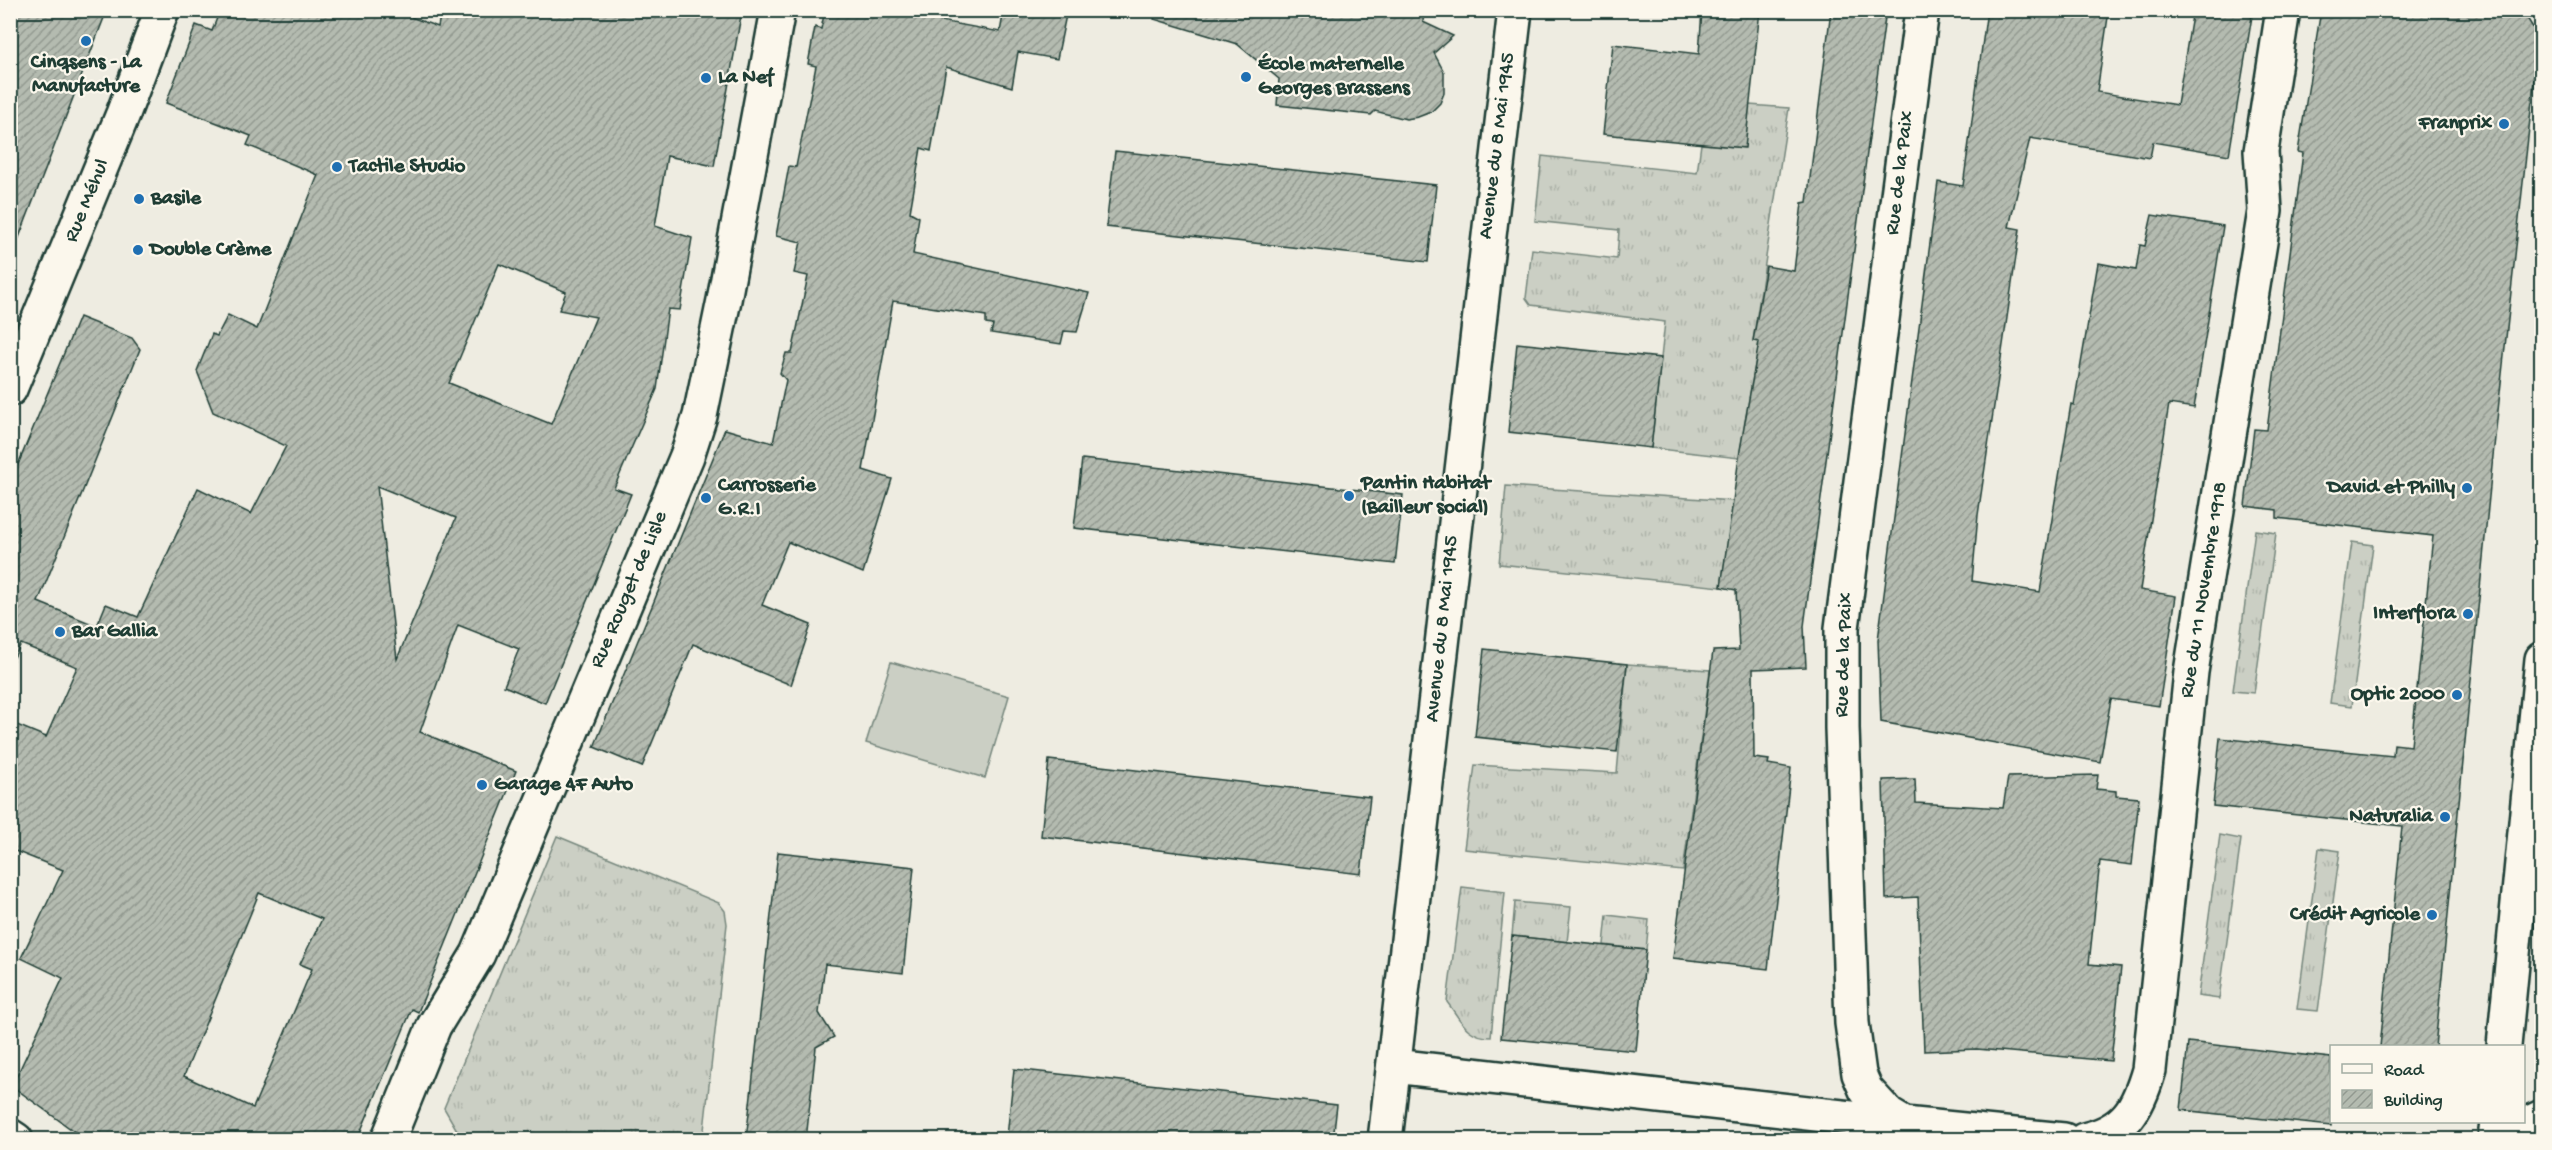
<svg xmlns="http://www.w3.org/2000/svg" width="2552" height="1150" font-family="'Gochi Hand',sans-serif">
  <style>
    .grass { fill: url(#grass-tufts); stroke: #75867c; stroke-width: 1.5 }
    .pitch { fill: #cbcfc4; stroke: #75867c; stroke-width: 1.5 }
    .building { fill: url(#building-hatch); stroke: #1f3d34; stroke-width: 1.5; fill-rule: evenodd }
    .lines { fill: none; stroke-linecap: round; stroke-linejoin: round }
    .minor-casing { stroke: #1f3d34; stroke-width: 38 }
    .major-casing { stroke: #1f3d34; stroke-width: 38 }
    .minor { stroke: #fbf7ec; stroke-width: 33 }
    .major { stroke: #fbf7ec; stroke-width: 33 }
    .poi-dot { fill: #1f6fb2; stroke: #fbf7ec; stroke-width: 2 }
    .labels { text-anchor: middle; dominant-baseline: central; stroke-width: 4.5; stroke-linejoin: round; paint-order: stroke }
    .poi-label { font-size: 21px; font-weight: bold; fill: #1f3d34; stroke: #fbf7ec; text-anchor: start }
    .street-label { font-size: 21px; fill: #1f3d34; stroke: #fbf7ec }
  </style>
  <defs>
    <pattern id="grass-tufts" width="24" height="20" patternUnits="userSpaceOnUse" patternTransform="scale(1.5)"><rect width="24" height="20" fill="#cbcfc4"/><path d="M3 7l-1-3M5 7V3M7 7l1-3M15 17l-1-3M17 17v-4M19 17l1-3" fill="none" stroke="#aeb3a9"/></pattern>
    <pattern id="building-hatch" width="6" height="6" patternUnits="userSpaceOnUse" patternTransform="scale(1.5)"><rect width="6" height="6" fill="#b4bbb0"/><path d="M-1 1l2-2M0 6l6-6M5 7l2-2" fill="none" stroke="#929990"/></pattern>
  </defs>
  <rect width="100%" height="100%" fill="#eeece1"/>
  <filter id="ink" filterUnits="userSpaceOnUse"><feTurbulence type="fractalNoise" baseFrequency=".0167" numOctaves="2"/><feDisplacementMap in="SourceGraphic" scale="12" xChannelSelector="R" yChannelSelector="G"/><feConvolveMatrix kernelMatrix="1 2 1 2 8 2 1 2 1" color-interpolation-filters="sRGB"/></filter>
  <g filter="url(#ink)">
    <g class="grass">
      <polygon points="1749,105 1789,108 1753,341 1759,342 1739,458 1651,448 1665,322 1531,305 1526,298 1532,249 1617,259 1619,230 1535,221 1542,156 1697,173 1701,144 1744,148"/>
      <polygon points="1506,486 1734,501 1721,587 1499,564"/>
      <polygon points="2255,530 2276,533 2254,693 2233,691"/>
      <polygon points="2352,542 2373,545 2352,706 2330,703"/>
      <polygon points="1627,664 1710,670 1683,871 1464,849 1475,765 1617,773"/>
      <polygon points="2220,835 2241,839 2219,999 2198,996"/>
      <polygon points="557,836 719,903 725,911 727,924 703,1139 522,1140 462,1132 458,1132 444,1108"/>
      <polygon points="2319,848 2340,851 2318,1011 2297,1009"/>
      <path d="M1462,887l43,5 -14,145c-25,0 -30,-17 -44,-35z"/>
      <polygon points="1515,902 1571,907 1567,942 1512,936"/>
      <polygon points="1607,915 1649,920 1646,950 1604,945"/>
    </g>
    <polygon class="pitch" points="891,662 1009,696 985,778 866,743"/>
    <g class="building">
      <polygon points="10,10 107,10 13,253 10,252"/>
      <path d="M220,10h172l46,17 3,-17h301l-28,156 -47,-10 -12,70 37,12 -12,72 -12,-1 -11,80 -43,99 17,6 -86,209 -41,-17 15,-37 -61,-24 -38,107 96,39 -98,241 -6,-3 -55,131h-271l-74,-54 51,-108 -42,-20 42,-88 -53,-21v-127l36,15 31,-70 -56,-23 -11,21v-181l69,-167 53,21 8,11 -102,253 59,24 9,-22 32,13 60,-129 53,26 35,-68 -73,-34 -16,-41 15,-37 5,2 11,-21 29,14 61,-154 -71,-30 4,-9 -85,-33 30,-78 16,6zM499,264l67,28 -7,18 37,7 -45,107 -102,-41zM377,486l79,32 -59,141zM259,893l63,26 -22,45 12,5 -59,139 -69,-32z"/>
      <polygon points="825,10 920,10 919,17 1000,32 1004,10 1067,10 1057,59 1018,52 1012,87 946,67 931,151 921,148 910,212 919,217 913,254 1089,293 1077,332 1064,331 1061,344 991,333 993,325 986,324 986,316 893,301 863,470 892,479 863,573 788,542 762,605 811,625 791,685 693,644 642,767 594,747 725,429 773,443 786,380 780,373 786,353 792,353 808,276 794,273 801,242 776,236 789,166 796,167 816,66 808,64 815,27 821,29"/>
      <polygon points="1156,10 1424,10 1423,22 1453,36 1434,53 1444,72 1444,93 1440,103 1431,112 1418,117 1406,119 1375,111 1371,115 1277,105 1279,79 1237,44 1154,19"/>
      <polygon points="1702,10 1760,10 1745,148 1603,134 1613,44 1699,54"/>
      <polygon points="1831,10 1886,10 1804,626 1806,667 1753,669 1754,758 1769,760 1768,764 1791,768 1768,969 1673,958 1713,651 1739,650 1736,590 1721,587 1740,450 1759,342 1753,341 1766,266 1794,271 1802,203 1807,202"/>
      <polygon points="1987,10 2109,10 2097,92 2177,105 2193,10 2253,10 2229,155 2153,142 2150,158 2030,138 2009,227 2020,229 1978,515 1972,581 2040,592 2071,404 2074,405 2098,263 2136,270 2140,245 2145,246 2152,215 2223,226 2194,408 2169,404 2140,590 2176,596 2159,706 2111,699 2100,762 1881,722 1878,640 1938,182 1963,186"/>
      <polygon points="2321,10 2522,10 2539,37 2493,456 2435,1047 2380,1047 2402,826 2213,806 2220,738 2393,756 2394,744 2411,746 2433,536 2277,518 2277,510 2245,506 2254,429 2267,430 2303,153 2298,152"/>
      <polygon points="1115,151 1436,185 1428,262 1106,227"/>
      <polygon points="1517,343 1661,358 1651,448 1508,432"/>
      <polygon points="1082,459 1403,495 1395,564 1074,528"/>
      <polygon points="1484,649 1627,664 1617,752 1475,737"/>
      <polygon points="1049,760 1370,797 1361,874 1041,836"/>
      <polygon points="2098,775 2096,789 2116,791 2116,796 2139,798 2132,865 2100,861 2089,964 2121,967 2111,1061 1977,1049 1924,1051 1918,897 1886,899 1883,780 1915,779 1916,803 2003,808 2008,777"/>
      <polygon points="778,852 914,867 903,973 825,964 819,1013 834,1037 816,1047 806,1140 746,1140"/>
      <polygon points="1512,936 1646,950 1636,1051 1501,1038"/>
      <polygon points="2188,1042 2331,1058 2331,1126 2181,1110"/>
      <polygon points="1014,1069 1337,1105 1333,1140 1033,1140 1007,1137"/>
    </g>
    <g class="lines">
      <g class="minor-casing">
        <g id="minor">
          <polyline points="1922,10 1842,628 1842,728 1852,1023 1859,1074 1866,1090 1889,1115 1904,1124 2064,1140"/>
          <polyline points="10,389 123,114 162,10"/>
          <polyline points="1394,1066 1904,1124"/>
          <polyline points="10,1136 16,1140"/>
          <polyline points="2495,1139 2542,1117"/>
          <polyline points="388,1140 434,1026 478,954 687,456 700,416 724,300 778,10"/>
          <polyline points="1385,1140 1515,10"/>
          <path d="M2084,1140c42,-9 54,-32 65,-70l42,-398 74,-461 -4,-60 22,-141"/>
        </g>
      </g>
      <g class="major-casing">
        <g id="major">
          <polyline points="2504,1046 2542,659"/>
          <polyline points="2495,1140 2497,1122"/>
        </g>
      </g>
      <use href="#minor" class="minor"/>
      <use href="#major" class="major"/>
    </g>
  </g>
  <g class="poi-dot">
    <circle cx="86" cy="41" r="6"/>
    <circle cx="1246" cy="77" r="6"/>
    <circle cx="706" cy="78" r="6"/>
    <circle cx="2504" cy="124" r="6"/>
    <circle cx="337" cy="167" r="6"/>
    <circle cx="139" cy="199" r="6"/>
    <circle cx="138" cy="250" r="6"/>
    <circle cx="2467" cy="488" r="6"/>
    <circle cx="1349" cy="496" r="6"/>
    <circle cx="706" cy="498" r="6"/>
    <circle cx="2468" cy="614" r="6"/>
    <circle cx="60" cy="632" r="6"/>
    <circle cx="2457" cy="695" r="6"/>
    <circle cx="482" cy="785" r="6"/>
    <circle cx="2445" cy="817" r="6"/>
    <circle cx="2432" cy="915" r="6"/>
  </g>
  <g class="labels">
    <g class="poi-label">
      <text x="86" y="63" text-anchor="middle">Cinqsens - La<tspan x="86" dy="24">Manufacture</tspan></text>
      <text x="1258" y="65">École maternelle<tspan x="1258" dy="24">Georges Brassens</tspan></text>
      <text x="718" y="78">La Nef</text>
      <text x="2492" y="124" text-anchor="end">Franprix</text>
      <text x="349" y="167">Tactile Studio</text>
      <text x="151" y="199">Basile</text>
      <text x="150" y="250">Double Crème</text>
      <text x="1361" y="484">Pantin Habitat<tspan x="1361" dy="24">(Bailleur social)</tspan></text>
      <text x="718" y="486">Carrosserie<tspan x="718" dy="24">G.R.I</tspan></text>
      <text x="2455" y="488" text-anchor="end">David et Philly</text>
      <text x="2456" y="614" text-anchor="end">Interflora</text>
      <text x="72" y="632">Bar Gallia</text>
      <text x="2445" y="695" text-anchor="end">Optic 2000</text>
      <text x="494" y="785">Garage 4F Auto</text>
      <text x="2433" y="817" text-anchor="end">Naturalia</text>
      <text x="2420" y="915" text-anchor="end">Crédit Agricole</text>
    </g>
    <g class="street-label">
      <text transform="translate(1498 146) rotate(-83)">Avenue du 8 Mai 1945</text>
      <text transform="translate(1901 173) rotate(-83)">Rue de la Paix</text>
      <text transform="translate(88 201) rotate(-68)">Rue Méhul</text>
      <text transform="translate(630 590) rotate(-67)">Rue Rouget de Lisle</text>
      <text transform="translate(2205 590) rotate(-81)">Rue du 11 Novembre 1918</text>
      <text transform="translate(1443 629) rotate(-84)">Avenue du 8 Mai 1945</text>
      <text transform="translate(1845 655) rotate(-88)">Rue de la Paix</text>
    </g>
  </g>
  <rect width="2552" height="1150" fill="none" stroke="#fbf7ec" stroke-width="36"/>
  <rect x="18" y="18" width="2516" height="1114" fill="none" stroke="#1f3d34" stroke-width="2" filter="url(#ink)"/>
  <rect x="2330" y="1045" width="195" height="78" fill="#fbf7ec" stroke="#a3ada2" stroke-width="1.5"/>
  <rect x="2342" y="1064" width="30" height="9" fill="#fbf7ec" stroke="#a3ada2" stroke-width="1.5"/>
  <text x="2384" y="1075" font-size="18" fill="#1f3d34">Road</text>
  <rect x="2342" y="1090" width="30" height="18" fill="url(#building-hatch)" stroke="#a3ada2" stroke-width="1.5"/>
  <text x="2384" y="1105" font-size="18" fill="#1f3d34">Building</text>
</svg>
